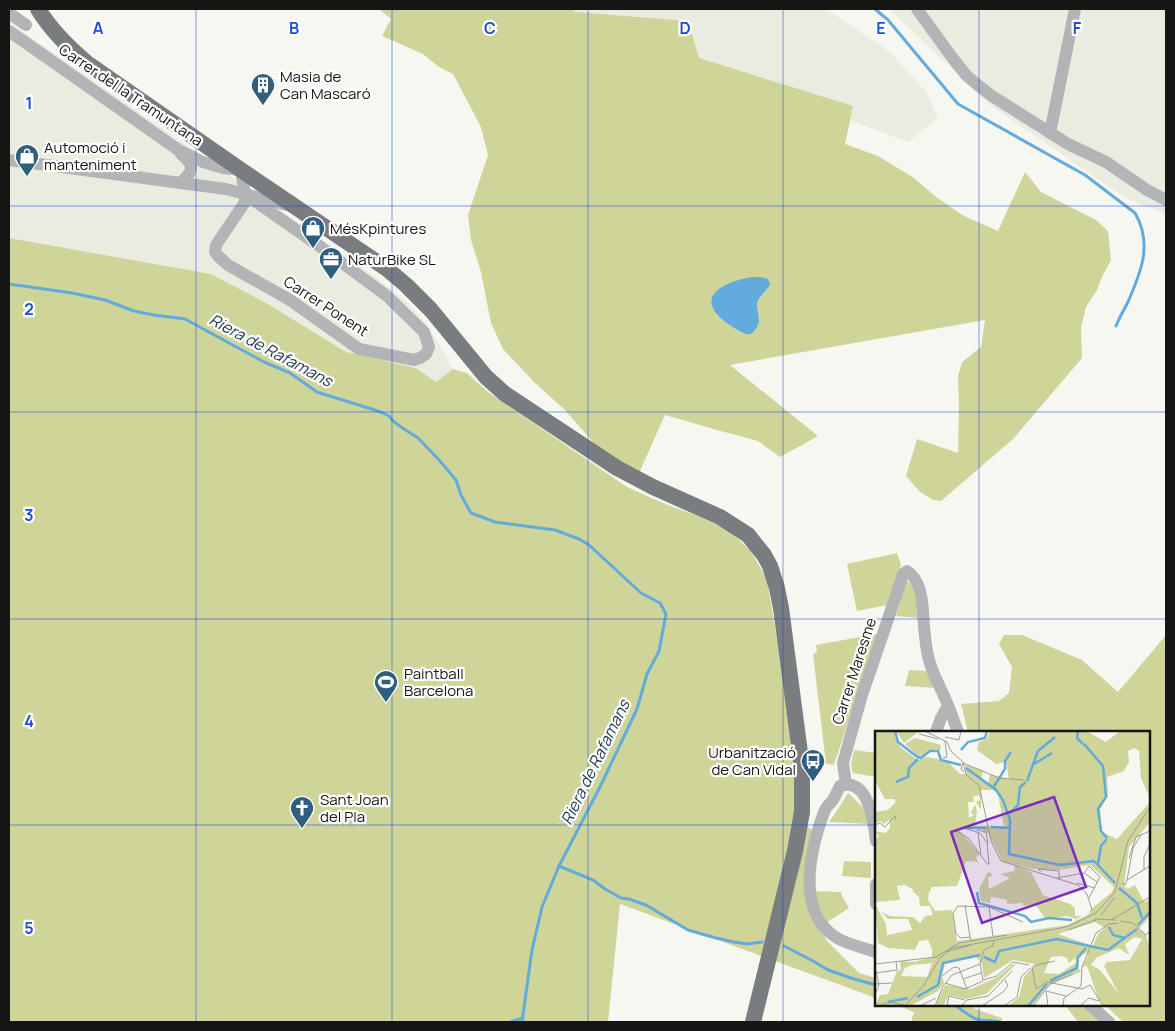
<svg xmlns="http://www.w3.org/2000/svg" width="1175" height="1031" font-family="Manrope,sans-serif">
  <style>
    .built { fill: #eaecdf }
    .green { fill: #cfd599 }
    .water { fill: #62abdc }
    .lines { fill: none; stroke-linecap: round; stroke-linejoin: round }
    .stream { stroke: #62abdc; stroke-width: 3 }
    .minor { stroke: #b2b4b6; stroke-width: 12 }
    .major { stroke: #797d80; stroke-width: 16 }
    .grid { fill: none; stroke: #1d4ed8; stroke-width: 1; stroke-opacity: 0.55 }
    .labels { text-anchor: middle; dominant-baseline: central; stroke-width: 4.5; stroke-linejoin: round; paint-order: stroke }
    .poi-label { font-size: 15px; fill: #151513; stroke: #fff; text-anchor: start }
    .street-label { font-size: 15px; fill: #151513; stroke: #fff }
    .water-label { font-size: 16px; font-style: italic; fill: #19394e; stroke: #fff }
    .inset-river { fill: none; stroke: #62abdc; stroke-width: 2.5 }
    .inset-road { fill: none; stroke: #9c9d98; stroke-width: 1 }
    .view { fill: #7b2cbf; fill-opacity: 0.15; stroke: #7b2cbf; stroke-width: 2.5 }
    .inset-edge { fill: none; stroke: #151513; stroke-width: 2.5 }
    .grid-label { font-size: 16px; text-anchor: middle; font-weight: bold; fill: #1d4ed8; stroke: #fff; stroke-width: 4.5; stroke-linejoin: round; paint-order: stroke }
  </style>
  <rect width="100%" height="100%" fill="#f6f7f1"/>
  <g class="built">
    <polygon points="562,9 826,9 890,52 926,92 938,118 908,142 690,59 564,15"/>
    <polygon points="889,9 1166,9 1166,214 1127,199 990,105"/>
    <polygon points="9,22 372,274 409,304 430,329 453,369 436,382 415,367 347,353 268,304 211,274 9,238"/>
  </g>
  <g class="green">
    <polygon points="379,9 574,9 575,12 688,21 699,58 853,106 845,144 878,156 914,178 935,196 962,215 998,231 1025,172 1041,192 1096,220 1108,231 1111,260 1102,277 1097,290 1086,307 1081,328 1082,358 1013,439 941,501 933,500 919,491 906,476 917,439 958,453 959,405 958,376 962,362 981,347 985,320 730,365 818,436 780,457 758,441 717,430 665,415 639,473 597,447 565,410 534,382 503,349 491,323 481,272 471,240 468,215 488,155 481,127 453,74 439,67 423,54 382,36 391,19"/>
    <polygon points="9,238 211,274 268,304 346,352 416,368 436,382 453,369 467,373 488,392 627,487 665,504 698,516 730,531 750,550 767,579 792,729 800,823 813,830 811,913 827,941 859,973 876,978 876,998 620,904 608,1022 9,1022"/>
    <polygon points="897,553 901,565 888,605 857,611 847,564"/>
    <polygon points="906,582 909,582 913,587 920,618 896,616"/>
    <polygon points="877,634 834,765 826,764 813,654 817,652 816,645"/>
    <polygon points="1004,635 1022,635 1082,660 1118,692 1166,635 1166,1022 1123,1022 1105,1005 1149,1005 1149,732 968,732 961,704 999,701 1009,693 1012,667 999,644"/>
    <polygon points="909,670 929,671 937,688 905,686"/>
    <polygon points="854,750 876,753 876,777 853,773 851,765"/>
    <polygon points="848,793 865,809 870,824 829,822 838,809"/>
    <polygon points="844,861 871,862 871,878 842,876"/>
    <polygon points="813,891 841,892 842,896 849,908 826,923"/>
    <polygon points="896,1005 968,1005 978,1010 1002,1018 1002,1022 911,1022 914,1012"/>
    <polygon points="1065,1005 1086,1005 1103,1022 1078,1022"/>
  </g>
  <path class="water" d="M752,277h9l7,2 2,5c-2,6 -12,13 -13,19 -1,11 7,18 -4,29 -1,1 -2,2 -3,2 -4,1 -11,-3 -14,-5 -44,-26 -23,-45 16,-52z"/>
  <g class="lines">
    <g class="stream">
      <path d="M875,9l13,11 70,84 127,71 50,38c18,31 6,59 -7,89 -4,8 -9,16 -12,24"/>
      <polyline points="9,284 72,293 105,300 134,311 154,315 185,319 264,362 290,373 317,392 381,412 389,416 393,421 401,427 418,438 440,461 456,480 461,495 471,513 495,522 555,530 579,539 589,545 641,593 660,603 666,614 659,651 647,674 637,709 600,787 559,866 542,907 532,950 522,1022"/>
      <polyline points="559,866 593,880 605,889 621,898 629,899 646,905 688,930 716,938 734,942 747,944 762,942"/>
      <polyline points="784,946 813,961 828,970 854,979 876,985"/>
      <path d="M955,1005c7,5 16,13 24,15 7,1 14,0 20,2"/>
      <polyline points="510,1022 523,1018"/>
    </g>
    <g class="minor">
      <polyline points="917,9 951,56 966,75 979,86 992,96 1068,144 1106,162 1147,190 1166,200"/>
      <polyline points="9,13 26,25"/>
      <polyline points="9,31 177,149 203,162 223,168 241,170 245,194 245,202 216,245 215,252 218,256 228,265 290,300 359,349 414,360 420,358 426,354 429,347 424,332 387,296 322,248 245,194"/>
      <polyline points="1050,133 1075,9"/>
      <polyline points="9,160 226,189 287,205"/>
      <path d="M181,183c12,-13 15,-16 0,-29"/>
      <polyline points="936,732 941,718 948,706"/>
      <path d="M846,784l-3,-21 19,-68 39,-114 2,-7 4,-3c19,12 15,46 18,65 1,9 2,19 5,27 4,14 12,27 17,40 4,9 7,19 11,29"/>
      <path d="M876,841c-2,-19 -8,-65 -36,-55 -2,4 -4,9 -7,14 -2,3 -5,5 -7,8 -5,10 -8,22 -11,33 -8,33 -12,76 22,97 10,6 27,10 39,14"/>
      <polyline points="876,884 876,904"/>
      <polyline points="1090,1005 1109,1022"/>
    </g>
    <path class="major" d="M38,9c13,21 30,38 49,54l154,107 146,99 19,16 25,25 55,67 19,17 112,74 36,19 67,30 28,18 16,20 6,11 7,22 4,20 21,160v44l-7,39 -42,171"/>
  </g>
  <path class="grid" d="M196,9v1013M392,9v1013M588,9v1013M783,9v1013M979,9v723M9,206h1157M9,412h1157M9,619h1157M9,825h867M1149,825h17M979,1005v17"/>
  <defs>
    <g id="building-pin" transform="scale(1.25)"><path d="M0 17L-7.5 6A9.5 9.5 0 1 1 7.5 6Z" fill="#305f7e" stroke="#fff"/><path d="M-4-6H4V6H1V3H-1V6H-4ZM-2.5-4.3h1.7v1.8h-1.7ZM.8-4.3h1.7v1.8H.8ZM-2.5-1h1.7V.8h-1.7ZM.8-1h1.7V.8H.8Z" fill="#fff"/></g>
    <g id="shop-pin" transform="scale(1.25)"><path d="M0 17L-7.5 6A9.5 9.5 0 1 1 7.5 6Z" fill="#305f7e" stroke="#fff"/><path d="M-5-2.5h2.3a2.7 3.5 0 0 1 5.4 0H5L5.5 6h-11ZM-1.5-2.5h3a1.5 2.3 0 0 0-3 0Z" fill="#fff"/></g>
    <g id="office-pin" transform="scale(1.25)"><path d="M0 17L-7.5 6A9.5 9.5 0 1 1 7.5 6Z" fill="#305f7e" stroke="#fff"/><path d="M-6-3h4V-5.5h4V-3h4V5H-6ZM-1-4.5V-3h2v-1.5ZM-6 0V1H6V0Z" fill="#fff"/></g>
    <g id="stadium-pin" transform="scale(1.25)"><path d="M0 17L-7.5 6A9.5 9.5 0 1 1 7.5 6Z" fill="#305f7e" stroke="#fff"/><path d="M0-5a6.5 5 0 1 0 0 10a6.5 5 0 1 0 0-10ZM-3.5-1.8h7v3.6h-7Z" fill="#fff"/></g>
    <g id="bus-pin" transform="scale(1.25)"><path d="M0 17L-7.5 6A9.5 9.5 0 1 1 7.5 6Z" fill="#305f7e" stroke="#fff"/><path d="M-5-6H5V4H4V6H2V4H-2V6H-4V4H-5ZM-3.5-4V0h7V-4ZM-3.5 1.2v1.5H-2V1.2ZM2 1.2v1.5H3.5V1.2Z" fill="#fff"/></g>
    <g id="church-pin" transform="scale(1.25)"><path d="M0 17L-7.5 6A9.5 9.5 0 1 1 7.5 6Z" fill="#305f7e" stroke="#fff"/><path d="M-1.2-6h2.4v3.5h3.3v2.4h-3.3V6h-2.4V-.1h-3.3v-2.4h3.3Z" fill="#fff"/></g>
  </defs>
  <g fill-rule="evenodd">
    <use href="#building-pin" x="263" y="85"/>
    <use href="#shop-pin" x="27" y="156"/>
    <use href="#shop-pin" x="313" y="228"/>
    <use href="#office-pin" x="331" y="259"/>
    <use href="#stadium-pin" x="386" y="682"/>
    <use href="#bus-pin" x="813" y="761"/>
    <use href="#church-pin" x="302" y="808"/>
  </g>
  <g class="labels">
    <g class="poi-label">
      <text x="280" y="76">Masia de<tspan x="280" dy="17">Can Mascaró</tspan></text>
      <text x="44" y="147">Automoció i<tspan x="44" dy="17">manteniment</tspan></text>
      <text x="330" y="228">MésKpintures</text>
      <text x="348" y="259">NaturBike SL</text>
      <text x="404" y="673">Paintball<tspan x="404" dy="17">Barcelona</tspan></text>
      <text x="796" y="752" text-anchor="end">Urbanització<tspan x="796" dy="17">de Can Vidal</tspan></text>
      <text x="320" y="799">Sant Joan<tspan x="320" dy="17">del Pla</tspan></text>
    </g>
    <g class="street-label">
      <text transform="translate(131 95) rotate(34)">Carrer del la Tramuntana</text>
      <text transform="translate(326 306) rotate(33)">Carrer Ponent</text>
      <text transform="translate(854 671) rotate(-72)">Carrer Maresme</text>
    </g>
    <g class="water-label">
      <text transform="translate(271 350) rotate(28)">Riera de Rafamans</text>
      <text transform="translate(595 762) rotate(-64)">Riera de Rafamans</text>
    </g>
  </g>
  <g transform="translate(875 731)">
    <rect width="275" height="275" fill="#f6f7f1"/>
    <path d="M0,0h20l5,16 18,13 9,-3 20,4 13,13h6l-1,-9 18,5 -2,9 7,5 2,-10 19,5 -3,-17 -10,2 -19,-14 2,-8 8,-3 3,-8h96l20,11 14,-11h30v67l-9,-20 -2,-27 -5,-3 -6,3 1,11 -5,9 -17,6 1,19 -8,13 2,23 15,7 33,-37v20l-21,25 -5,39 3,3 8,-4 9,17 6,-2v16l-11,13 7,6 4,14v57h-46l-6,-8 -11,-32 -5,1 6,-11 -1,-4 -8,6 -1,11 4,2 -34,15 -16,20h-24l11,-9 5,-20 11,-13 -22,-4 -29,18 -2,-14 -6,-7 -31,7 -3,12 2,7 -6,8 -28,15h-35l5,-11 8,-1 9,-23 4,-2 -1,-8 14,1 18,-5v-8l-4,-9 -9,1 -4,9 -27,-2 -10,-5 -3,-39 11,20 1,11 25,-5 -4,-11h-20l-7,-7 9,4 23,1 7,6 5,-7 8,-1 -3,-9h-10l-1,-9 -7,-6 2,-1 -9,-5 -8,1 3,14 -25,2v-62l4,-4 -4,-5 11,2 4,-5 -1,-8 -5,4 -3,-3 -6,2v-11l13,-2 8,-8 -2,-3h-9l-10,-18zM106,59h13l4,5 6,31h-29l2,-15 -2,-7 -4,9 3,2 -5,3 -1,-16h6l-1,-5 6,-2 1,5 -4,2 5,8zM91,95l18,4 -1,3h5l15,29 30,7 26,1 31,-5 24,22 -3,6 -21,17 -1,4 -21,11 -111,16 -5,-31 -17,1 -7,-11 1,-8 3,-5 25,-1 9,-25 12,1 -2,-5 4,-3 -22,-25zM220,191l10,6 -7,6 -5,12 -35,-12zM260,206l7,2 -12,21 -23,2 -3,4 15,28 -19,-24 -9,-5 5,-7 23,-10 10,7 -4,-11zM186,225l6,2 2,5 6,-5 1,5 -17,11 -15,-1 7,-16zM57,232l-5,14 -26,-1 4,-8 7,-3zM21,0h21v2l-13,10zM40,7l26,7 -1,6 -5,-2 -13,7 -5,-1 -12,-11zM140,134l16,7 12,23 27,9 5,4v8h7l-6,3 -9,-3 -21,3 -11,-15 -11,2 -2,-3 -15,1v-4l-16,-3 -1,6 -9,-2 -2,-12 9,-17 3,1 1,3 -4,1 1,12 21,-11 -10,-4 14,-3zM138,233h3l-30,30 -20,5 -17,-4 -6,11 -7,-2 9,-19 26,4 27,-12z" fill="#cfd599" fill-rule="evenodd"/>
    <path class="inset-river" d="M20,0l3,11 18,14 5,2 9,-7h8l3,9 20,5M203,0l-1,7 6,6M209,13l19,22 3,31 -8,12 3,22 6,7M86,19l7,-8 17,-4 2,-7M159,33l18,-11M91,37l30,22 7,10 7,20 -1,34 51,11 34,-4 21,22M152,50l11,-30 17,-14M21,51l12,-5 1,-9 9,-9M118,57l12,-19v-8l6,-9M135,82l8,-8 2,-18 5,-4M116,96l18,1M86,97h26M223,133l3,-18 6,-7M244,157l18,15 5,15M102,161l2,11 46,13 6,6 18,-4 23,2M263,194l12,-13M234,196l4,8 12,3M109,226l11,5 4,-11 58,-12 51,11 29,-21M175,250l27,-13 1,-11 8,-9M42,266l21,-12 5,-22 37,-8M13,271l20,-4M153,275l19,-22"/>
    <path class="inset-road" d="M50,0l22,11 4,9 12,11 3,13 13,10 12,56 10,20 77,24 9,9 5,16M44,3l19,5M70,6l14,3 2,-9M68,27l4,-1 -2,-16M89,41l-3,-3 2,-6 36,15 25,2 2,4M0,94l5,-2 5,4 10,-11 1,4M92,98l13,4 8,11 -2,-12 -9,-2M80,99l13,8 20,27M103,102l3,21M112,113l2,20M254,127l7,-21 14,-6M269,139v-13l6,-13M166,141l-3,-3 21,2v9M209,142l5,-7 11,11 -11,21M182,147l27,-5 13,9M252,149l6,-32 8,-13M202,152l18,5M247,152l3,2 2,-5 23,-14M90,174l5,32M114,176l4,29M256,177l19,-11M226,184l14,-18M219,188l22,1M237,188l20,-11M245,190l13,2 13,12 4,-4M193,199l28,-10M96,209l-1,-3 -9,1 -5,-4 -3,-21 5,-7 31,1 34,15M119,209l-1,6 -9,4 -4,14 3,16 14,-4 16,-14 16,3M71,221l25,-7M1,233l60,-7 23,-14 48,-8M158,235l22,-5M0,236l4,18 -4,10M157,236l4,22 11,-7 35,7 8,-4 13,21M0,242l22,-3 -1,-9M67,245l12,-9 5,1 8,21M88,248l18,-6M70,252l20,6 18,-8M0,253l17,-1M171,260l20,5M171,260l2,15M4,275l10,-4 16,3M30,275l19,-21 16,-27 12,-10 114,-21 30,-14 19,-21 13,-51 22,-34M45,275l16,-8M60,275l8,-20 9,-11 28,-11M72,275l2,-10 16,4M86,275l6,-6 21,-4 24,-25M107,275l21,-14 5,-6 -3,-6M129,275l13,-9 4,-20 9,-9M158,275l18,-23 22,-9M188,275l1,-8 17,-12 1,-19 14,-34 13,-9 9,-1M205,275l9,-8 10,3"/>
    <path class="view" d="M179,66l32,90 -104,36 -31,-91z"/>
    <rect width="275" height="275" class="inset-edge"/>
  </g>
  <g class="grid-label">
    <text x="98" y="34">A</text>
    <text x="294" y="34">B</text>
    <text x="490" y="34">C</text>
    <text x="685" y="34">D</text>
    <text x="881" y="34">E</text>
    <text x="1077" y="34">F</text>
    <text x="29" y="109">1</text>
    <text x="29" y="315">2</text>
    <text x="29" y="521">3</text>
    <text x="29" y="727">4</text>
    <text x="29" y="934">5</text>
  </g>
  <rect width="1175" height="1031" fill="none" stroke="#151513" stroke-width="20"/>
</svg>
